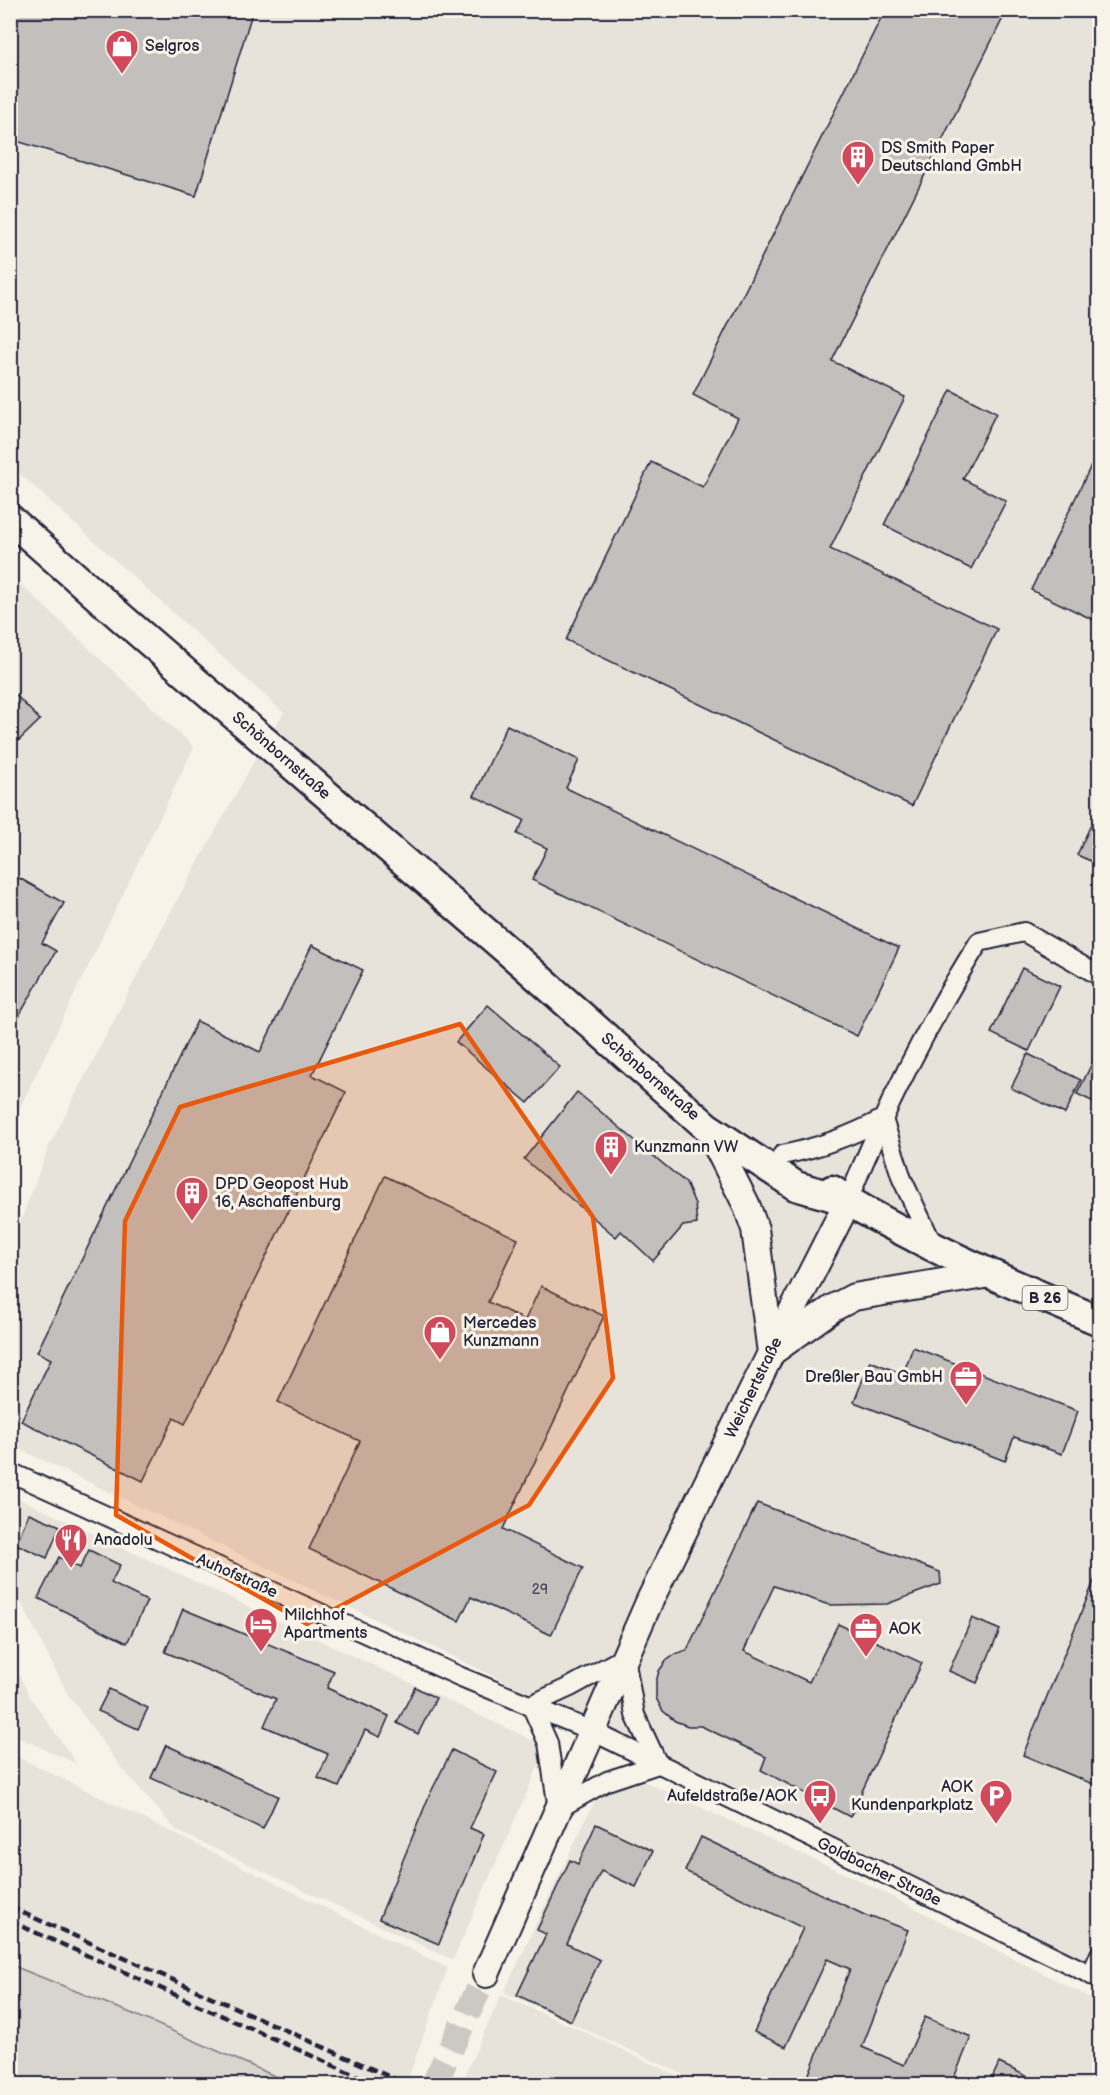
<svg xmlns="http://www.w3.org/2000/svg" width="1110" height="2095" font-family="'Balsamiq Sans',sans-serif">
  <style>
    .built { fill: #e7e3db }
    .green { fill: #d8d5cf; stroke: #7d7c85; stroke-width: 1.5 }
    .building { fill: #c2bfbd; stroke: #22223b; stroke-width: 1.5 }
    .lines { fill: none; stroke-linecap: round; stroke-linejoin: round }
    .secondary-tunnel { stroke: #ccc9c5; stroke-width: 26; stroke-dasharray: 26 13; stroke-linecap: butt }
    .street-casing { stroke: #22223b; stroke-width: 22 }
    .secondary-casing { stroke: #22223b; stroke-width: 30 }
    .primary-casing { stroke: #22223b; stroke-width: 33 }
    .street { stroke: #f7f3e8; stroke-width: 18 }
    .secondary { stroke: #f7f3e8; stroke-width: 26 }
    .primary { stroke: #f7f3e8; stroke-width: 28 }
    .rail { stroke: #22223b; stroke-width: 4.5; stroke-dasharray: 9 4.5; stroke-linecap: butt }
    .marked { fill: #e8590c; fill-opacity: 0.2; stroke: #e8590c; stroke-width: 4.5; stroke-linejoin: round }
    .labels { text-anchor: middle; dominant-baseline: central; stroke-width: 6; stroke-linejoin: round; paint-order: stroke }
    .number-label { font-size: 14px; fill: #4a495c }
    .shield { fill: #f7f3e8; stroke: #62616f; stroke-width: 1.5 }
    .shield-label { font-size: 15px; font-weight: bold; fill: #22223b }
    .poi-label { font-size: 16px; fill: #22223b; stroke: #f7f3e8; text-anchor: start }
    .street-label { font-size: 16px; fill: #22223b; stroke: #f7f3e8 }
  </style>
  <rect width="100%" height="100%" fill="#f7f3e8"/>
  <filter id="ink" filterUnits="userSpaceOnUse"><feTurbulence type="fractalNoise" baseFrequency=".0167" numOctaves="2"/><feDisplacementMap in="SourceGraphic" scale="12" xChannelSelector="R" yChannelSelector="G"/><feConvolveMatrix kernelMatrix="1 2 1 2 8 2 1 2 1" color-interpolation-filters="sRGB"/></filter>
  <g filter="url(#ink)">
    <g class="built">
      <polygon points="11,11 1099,11 1099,1966 11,1445 10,1249 49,1146 164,924 268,736 284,713 11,466"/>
      <polygon points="11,575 194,747 11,1126"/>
      <polygon points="11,1495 547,1747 453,1960 177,1831 120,1766 67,1693 11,1583"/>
      <polygon points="10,1657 30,1697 77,1764 11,1734"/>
      <polygon points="10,1753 448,1968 406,2084 293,2084 138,2016 11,1965"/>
      <polygon points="611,1766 865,1883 1099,2002 1099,2084 704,2084 504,1992"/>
      <polygon points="501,1995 582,2031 695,2084 461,2084"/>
    </g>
    <polygon class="green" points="11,1965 138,2016 293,2084 11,2084"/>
    <g class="building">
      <polygon points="10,10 253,10 196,196 10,139"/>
      <polygon points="885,10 1007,10 832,361 905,397 830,549 997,629 912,806 566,640 651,462 703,487 738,418 693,395"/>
      <polygon points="951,390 996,413 963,479 1006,501 971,569 884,525"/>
      <polygon points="1100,447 1100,623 1031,590"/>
      <polygon points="10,689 40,720 10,749"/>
      <polygon points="507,725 579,760 566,788 899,948 857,1036 532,880 547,848 517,834 524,820 474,796"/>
      <polygon points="1100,805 1100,865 1077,855"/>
      <polygon points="10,873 64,903 42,943 56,951 10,1032"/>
      <polygon points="312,945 363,970 312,1075 346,1092 185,1424 174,1418 143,1481 21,1421 51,1359 37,1352 197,1021 260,1052"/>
      <polygon points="1022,968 1060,986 1029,1051 991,1033"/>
      <polygon points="488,1005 560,1067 528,1103 456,1042"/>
      <polygon points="1100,1047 1100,1105 1077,1094"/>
      <polygon points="1028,1054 1081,1080 1065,1114 1011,1088"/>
      <polygon points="577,1092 686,1183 695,1204 697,1224 683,1226 653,1261 621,1231 616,1237 524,1159"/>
      <polygon points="385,1176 518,1239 488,1302 525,1320 541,1286 604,1316 503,1529 583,1568 551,1635 471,1597 459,1621 309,1549 360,1441 278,1402"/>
      <polygon points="913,1347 1078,1411 1062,1454 1014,1437 1005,1461 854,1402 870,1361 903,1374"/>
      <polygon points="757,1503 940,1572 941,1584 887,1604 829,1605 774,1586 744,1651 809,1682 838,1624 922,1663 850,1817 761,1770 766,1757 701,1726 688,1726 675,1721 663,1711 656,1698 656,1682 659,1671 666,1661 676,1654 687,1650"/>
      <polygon points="29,1513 60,1526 47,1558 16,1544"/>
      <polygon points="89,1550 120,1565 111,1583 147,1601 127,1643 38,1598 59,1557 80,1568"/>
      <polygon points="1099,1569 1100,1569 1100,1787 1023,1755"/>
      <polygon points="183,1609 334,1671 327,1688 389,1716 380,1737 365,1730 339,1787 318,1778 328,1754 264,1726 276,1699 165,1652"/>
      <polygon points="972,1618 1000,1630 977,1683 949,1671"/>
      <polygon points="415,1687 436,1698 418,1734 397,1723"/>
      <polygon points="109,1689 148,1708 138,1729 98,1711"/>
      <polygon points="166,1745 278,1796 263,1829 151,1778"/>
      <polygon points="452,1750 497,1772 470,1828 484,1834 439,1944 379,1919 429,1796"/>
      <polygon points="596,1824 653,1851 636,1887 601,1871 567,1944 600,1960 571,2021 517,1995 546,1934 537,1930 570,1860 578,1864"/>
      <polygon points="701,1837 871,1918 871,1916 908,1930 862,2047 904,2065 925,2017 971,2037 951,2085 821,2085 807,2079 850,1969 827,1959 786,2047 754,2032 803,1928 685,1871"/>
      <polygon points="999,2063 1045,2085 989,2085"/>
    </g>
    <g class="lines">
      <polyline class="secondary-tunnel" points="434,2084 486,1974"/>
      <g class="street-casing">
        <g id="street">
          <polyline points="883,1119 902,1179 934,1247"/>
          <path d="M782,1155c36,-7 69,-19 101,-36"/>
          <path d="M848,1201c34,-87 81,-180 131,-259l45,-10 76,44"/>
          <polyline points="10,1472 461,1677 592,1731 1100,1979"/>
          <polyline points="531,1705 548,1743 558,1809 607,1781 658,1764"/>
          <polyline points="531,1705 570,1687 625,1657 635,1715 658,1764"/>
          <polyline points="1091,1975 1100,1954"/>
        </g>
      </g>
      <g class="secondary-casing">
        <g id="secondary">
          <polyline points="707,1127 746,1204 755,1229 771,1353"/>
          <polyline points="776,1349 833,1308 854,1297 990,1274"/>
          <polyline points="486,1974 650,1600 771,1353 848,1201"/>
        </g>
      </g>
      <g class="primary-casing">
        <g id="primary">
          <polyline points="10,519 123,619 524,965 707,1127 796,1186 848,1201"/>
          <path d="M832,1190c27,19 55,33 84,48 60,31 122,57 184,83"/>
        </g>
      </g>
      <use href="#street" class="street"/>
      <use href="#secondary" class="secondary"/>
      <use href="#primary" class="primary"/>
      <g class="rail">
        <polyline points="10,1907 406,2084"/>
        <polyline points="10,1921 375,2084"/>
      </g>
    </g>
  </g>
  <path class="marked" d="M460,1024l133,193 20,161 -84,127 -222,119 -191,-109 9,-294 55,-114z"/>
  <defs>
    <g id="shop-pin" transform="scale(1.725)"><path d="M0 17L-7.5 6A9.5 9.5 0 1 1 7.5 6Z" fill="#d1495b" stroke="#f7f3e8"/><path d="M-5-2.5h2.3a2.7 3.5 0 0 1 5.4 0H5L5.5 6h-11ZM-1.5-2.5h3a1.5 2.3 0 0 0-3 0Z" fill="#fff"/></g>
    <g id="building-pin" transform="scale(1.725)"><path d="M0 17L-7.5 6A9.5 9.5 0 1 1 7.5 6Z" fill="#d1495b" stroke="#f7f3e8"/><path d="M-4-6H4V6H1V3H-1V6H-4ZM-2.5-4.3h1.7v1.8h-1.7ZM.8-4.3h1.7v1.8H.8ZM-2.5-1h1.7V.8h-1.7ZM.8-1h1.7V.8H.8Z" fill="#fff"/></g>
    <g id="office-pin" transform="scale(1.725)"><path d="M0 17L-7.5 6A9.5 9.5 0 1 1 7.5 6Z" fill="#d1495b" stroke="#f7f3e8"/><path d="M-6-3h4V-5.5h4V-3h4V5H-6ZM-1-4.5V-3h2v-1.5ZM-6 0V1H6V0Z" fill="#fff"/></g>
    <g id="restaurant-pin" transform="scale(1.725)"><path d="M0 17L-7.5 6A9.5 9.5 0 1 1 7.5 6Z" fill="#d1495b" stroke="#f7f3e8"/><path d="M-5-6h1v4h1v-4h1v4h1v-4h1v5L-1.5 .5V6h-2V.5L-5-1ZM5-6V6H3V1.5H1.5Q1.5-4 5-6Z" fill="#fff"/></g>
    <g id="hotel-pin" transform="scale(1.725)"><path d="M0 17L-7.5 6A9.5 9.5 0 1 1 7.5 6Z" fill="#d1495b" stroke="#f7f3e8"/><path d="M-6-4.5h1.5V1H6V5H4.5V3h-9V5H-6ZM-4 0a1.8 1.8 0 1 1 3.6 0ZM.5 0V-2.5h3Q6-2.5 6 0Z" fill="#fff"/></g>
    <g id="bus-pin" transform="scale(1.725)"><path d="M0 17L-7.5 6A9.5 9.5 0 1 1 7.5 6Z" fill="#d1495b" stroke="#f7f3e8"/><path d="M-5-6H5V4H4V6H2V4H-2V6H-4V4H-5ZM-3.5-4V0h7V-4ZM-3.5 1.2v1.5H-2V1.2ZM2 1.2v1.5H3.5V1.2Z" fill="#fff"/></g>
    <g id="parking-pin" transform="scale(1.725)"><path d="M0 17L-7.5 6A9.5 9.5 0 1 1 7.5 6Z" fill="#d1495b" stroke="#f7f3e8"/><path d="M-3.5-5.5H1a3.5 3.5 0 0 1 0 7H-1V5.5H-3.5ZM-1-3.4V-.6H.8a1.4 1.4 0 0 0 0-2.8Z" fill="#fff"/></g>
  </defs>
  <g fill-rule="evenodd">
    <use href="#shop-pin" x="122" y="46"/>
    <use href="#building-pin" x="858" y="157"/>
    <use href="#building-pin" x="611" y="1147"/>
    <use href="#building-pin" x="192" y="1193"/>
    <use href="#shop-pin" x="440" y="1332"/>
    <use href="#office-pin" x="966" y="1377"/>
    <use href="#restaurant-pin" x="71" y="1540"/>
    <use href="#hotel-pin" x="261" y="1624"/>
    <use href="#office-pin" x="866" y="1629"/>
    <use href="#bus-pin" x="820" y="1796"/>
    <use href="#parking-pin" x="996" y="1796"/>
  </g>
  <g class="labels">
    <g class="number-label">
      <text x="540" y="1589">29</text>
    </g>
    <rect class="shield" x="1022.5" y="1286" width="45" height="24" rx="4.5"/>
    <g class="shield-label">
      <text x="1045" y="1298">B 26</text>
    </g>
    <g class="poi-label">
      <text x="145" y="46">Selgros</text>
      <text x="881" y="148">DS Smith Paper<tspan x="881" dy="18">Deutschland GmbH</tspan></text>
      <text x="634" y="1147">Kunzmann VW</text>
      <text x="215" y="1184">DPD Geopost Hub<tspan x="215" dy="18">16, Aschaffenburg</tspan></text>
      <text x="463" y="1323">Mercedes<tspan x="463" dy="18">Kunzmann</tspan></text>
      <text x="943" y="1377" text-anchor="end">Dreßler Bau GmbH</text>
      <text x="94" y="1540">Anadolu</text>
      <text x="284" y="1615">Milchhof<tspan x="284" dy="18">Apartments</tspan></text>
      <text x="889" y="1629">AOK</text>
      <text x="973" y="1787" text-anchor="end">AOK<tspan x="973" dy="18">Kundenparkplatz</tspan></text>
      <text x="797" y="1796" text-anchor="end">Aufeldstraße/AOK</text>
    </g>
    <g class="street-label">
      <text transform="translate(281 756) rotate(41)">Schönbornstraße</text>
      <text transform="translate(650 1077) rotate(41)">Schönbornstraße</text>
      <text transform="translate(754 1388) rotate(-64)">Weichertstraße</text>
      <text transform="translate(237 1576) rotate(24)">Auhofstraße</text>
      <text transform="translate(879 1872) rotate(26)">Goldbacher Straße</text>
    </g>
  </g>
  <rect width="1110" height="2095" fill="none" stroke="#f7f3e8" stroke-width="36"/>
  <rect x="18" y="18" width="1074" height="2059" fill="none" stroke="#22223b" stroke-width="2" filter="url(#ink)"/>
</svg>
